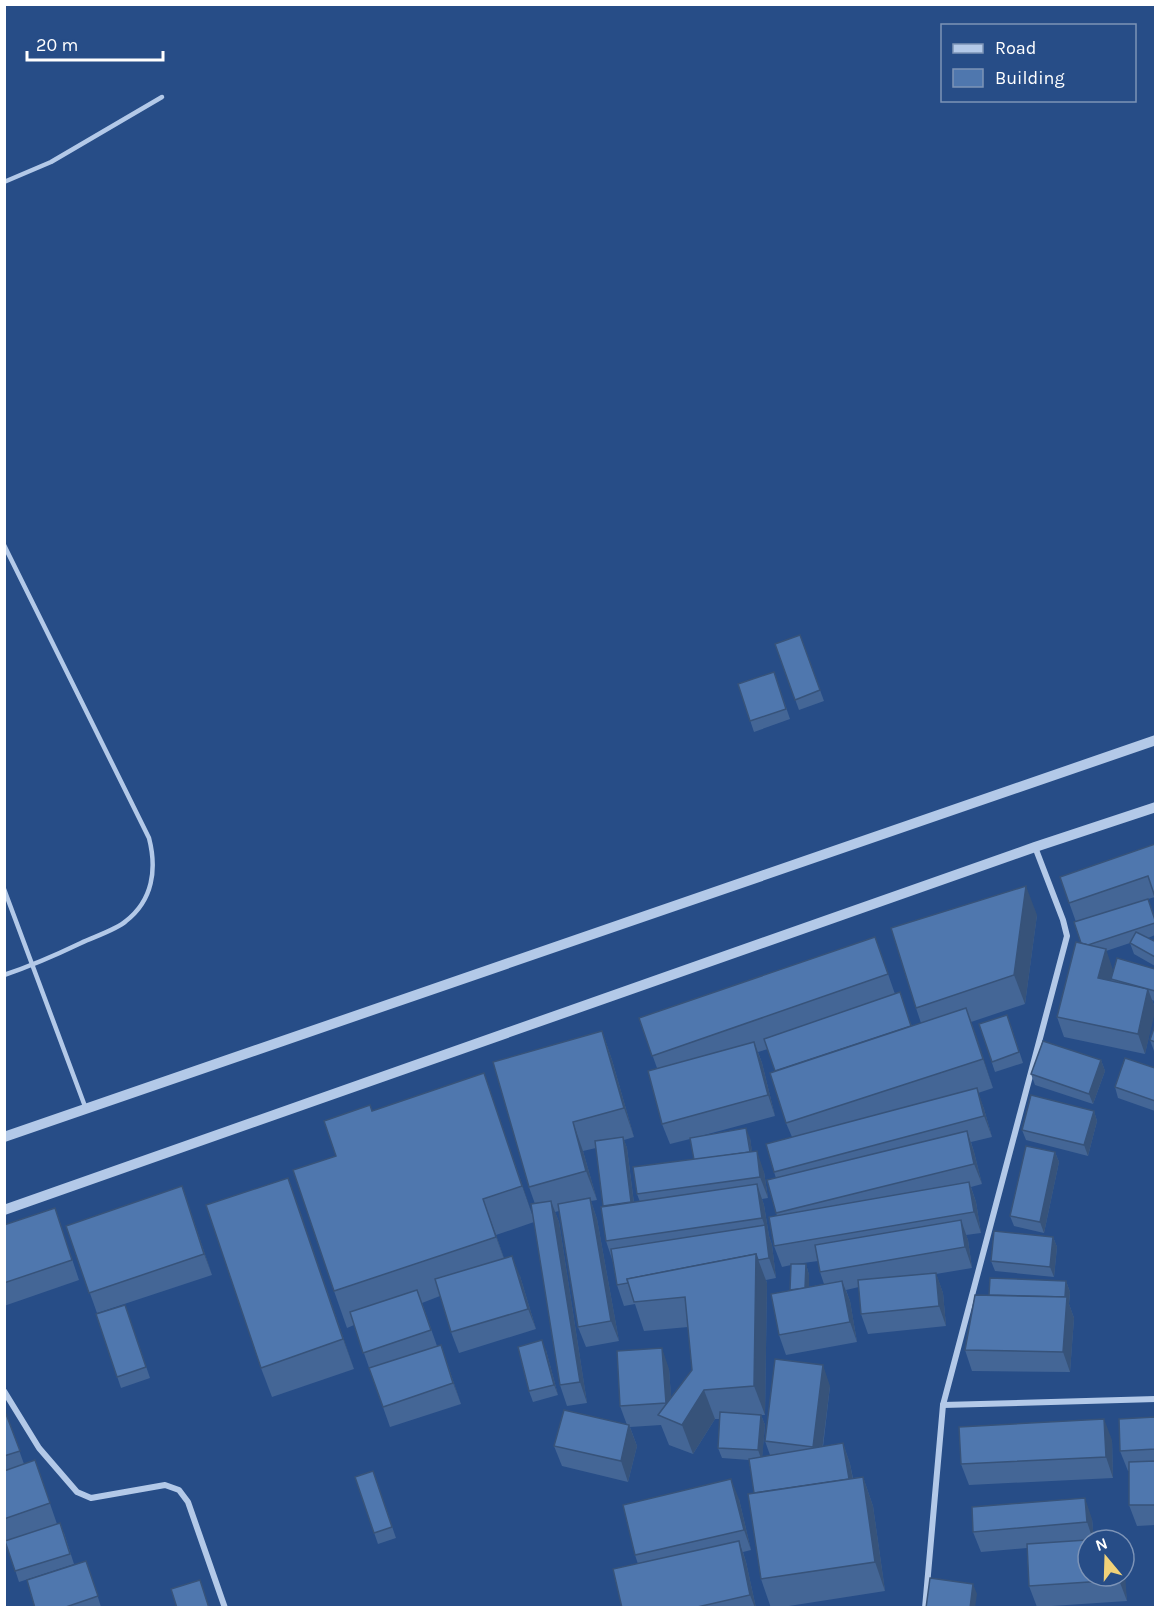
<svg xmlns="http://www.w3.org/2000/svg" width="1160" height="1612" font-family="Karla,sans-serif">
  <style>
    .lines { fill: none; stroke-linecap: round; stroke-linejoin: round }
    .service { stroke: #b3c9e8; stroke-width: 4.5 }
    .minor { stroke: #b3c9e8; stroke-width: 6 }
    .tertiary { stroke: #b3c9e8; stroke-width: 10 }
    .wall { fill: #446696; fill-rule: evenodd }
    .shaded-wall { fill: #37537a }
    .building { fill: #4f77ae; stroke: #37537a; stroke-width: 1.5 }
  </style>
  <rect width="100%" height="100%" fill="#274d87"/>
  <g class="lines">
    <g class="service">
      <polyline points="4,182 51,162 162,97"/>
      <path d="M4,545l145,293c8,31 4,62 -23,83 -10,9 -33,16 -45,22 -25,12 -50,23 -77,32"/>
      <polyline points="4,889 86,1109"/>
    </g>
    <g class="minor">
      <polyline points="4,1391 39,1448 77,1492 91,1498 165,1485 179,1490 188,1502 225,1608"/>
      <polyline points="943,1405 1156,1399"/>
      <polyline points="925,1608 943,1405 1067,936 1063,920 1035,847"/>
    </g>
    <g class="tertiary">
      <polyline points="4,1137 1156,740"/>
      <polyline points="4,1210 1035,847 1156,807"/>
    </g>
  </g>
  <g class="wall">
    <polygon points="775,644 820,690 824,701 799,710"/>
    <polygon points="774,672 790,719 754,732 738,684"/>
    <polygon points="1155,844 1155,897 1148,899 1155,920 1155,935 1148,938 1154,941 1155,937 1155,966 1134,954 1130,943 1106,951 1112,976 1155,969 1155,1001 1152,1000 1155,1008 1145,1054 1064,1037 1057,1017 1081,943 1076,922 1060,877"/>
    <path d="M1037,915l-12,89 -54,18 22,66 -15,5 6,16 8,28 -21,5 3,10 8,32 -11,3 5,15 5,31 -15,2 2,5 4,28 -36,6 7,19 3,33 -78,8 -7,-20 -2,-27 -13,3 4,11 7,41 -71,13 -7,-20 11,-45 1,-25 -9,2 -8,-21 3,-30 -10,-36 9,-2 -2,-6 18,-35 -6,-14 -11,-52 -7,-22 -10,3 4,11 13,53 -78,21 53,1 2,14 12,20 4,26 -6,1 2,6 5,31 3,9 4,33 -10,2 1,3 -2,132h-4l4,10 -3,32 8,-2 -5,-14 65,-55 -7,61 20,-4 7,21 3,14 10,-1 10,29 12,85 -109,17h-5l-10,-29 -7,-86 -5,-33 -27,-2 -4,-10 2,-29h-5l-22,35 -24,-9 -8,-20 -31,2 7,19 -9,36 -66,-16 -8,-20 73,-21 -7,-19 49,-37 2,28 21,-27 -4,-43 -44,4 -9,-27 -11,2 -7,-21 -4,-23 -7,-21 -2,-34 -8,-59 -13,3 14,49 -6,1 6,18 22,122 -33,6 -8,-20 -19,-116 -4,1 4,10 28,181 -20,3 -7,-21 -26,-163 -38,13 8,23 16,18 16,53 -77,24 -8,-21 -11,-36 -18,7 15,43 4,-1 20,59 -71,23 -36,-102 -7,3 -13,-37 2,-135 37,-45 111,-38 48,141 3,-10 -6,-17 73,-156 10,29 22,77 -10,3 3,8 7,55 6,-1 -3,-8 57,-34 -4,-21 -20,5 -8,-20 -5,-56 -18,-50 236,-81 20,57 17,32 9,-3 -5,-15zM818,1261l2,11 4,12 -15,3v-12l-3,-11h-10z"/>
    <polygon points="979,1024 1011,1026 1023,1063 995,1072"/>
    <polygon points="1155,1025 1155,1051 1154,1051 1150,1040"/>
    <polygon points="1101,1060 1105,1071 1093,1104 1035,1085 1031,1074"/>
    <polygon points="1155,1068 1155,1111 1118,1098 1115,1087"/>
    <polygon points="1094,1111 1097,1121 1088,1156 1026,1140 1022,1130"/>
    <polygon points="1055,1152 1059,1162 1044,1233 1014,1226 1010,1216"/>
    <polygon points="288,1178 354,1369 272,1397 261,1368"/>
    <polygon points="182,1186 212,1275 97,1313 66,1226"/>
    <polygon points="55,1208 79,1280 4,1306 4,1225"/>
    <polygon points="1053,1237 1057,1247 1054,1277 995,1271 991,1261"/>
    <polygon points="1066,1281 1070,1292 1069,1304 1074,1318 1070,1372 972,1371 965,1350 989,1295"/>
    <polygon points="125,1305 150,1378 121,1388 96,1314"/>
    <polygon points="546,1350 558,1395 533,1402 529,1391"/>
    <polygon points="4,1414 6,1414 24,1464 35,1460 57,1524 64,1533 74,1564 19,1582 6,1542 4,1542"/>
    <polygon points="1155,1417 1155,1525 1137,1526 1129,1505 1129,1471 1128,1471 1120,1451"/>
    <polygon points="1112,1440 1113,1478 969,1485 961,1464"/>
    <polygon points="373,1471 396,1538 378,1544 355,1477"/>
    <polygon points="739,1499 751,1550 743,1552 746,1562 756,1608 622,1608 638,1564 635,1555"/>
    <polygon points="1092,1519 1094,1539 1117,1538 1117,1540 1088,1540 1124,1576 1127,1601 1037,1607 1029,1586 1027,1548 981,1552 973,1532"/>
    <polygon points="90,1572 101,1607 35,1608"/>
  </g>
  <g class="shaded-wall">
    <polygon points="1026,886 1037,915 1025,1004 1014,975"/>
    <polygon points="1106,949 1113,970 1106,999 1098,978"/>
    <polygon points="1148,989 1155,1008 1155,1012 1145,1054 1138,1034"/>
    <polygon points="966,1008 977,1037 993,1088 983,1059"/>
    <polygon points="602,1031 612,1060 634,1137 624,1108"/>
    <polygon points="754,1042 762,1063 775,1116 768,1095"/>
    <polygon points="1101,1060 1105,1071 1093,1104 1089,1094"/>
    <polygon points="484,1073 497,1110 535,1222 522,1186"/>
    <polygon points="977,1088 984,1109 992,1137 984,1116"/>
    <polygon points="1094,1111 1097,1121 1088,1156 1084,1145"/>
    <polygon points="573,1122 583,1151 597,1200 586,1171"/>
    <polygon points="746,1128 750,1138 754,1163 751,1153"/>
    <polygon points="967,1131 974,1152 982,1184 974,1164"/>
    <polygon points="623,1137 627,1148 635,1212 631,1202"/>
    <polygon points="757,1151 764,1172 768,1198 760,1177"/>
    <polygon points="1055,1152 1059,1162 1044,1233 1040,1222"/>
    <polygon points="288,1178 299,1207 354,1369 343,1339"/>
    <polygon points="969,1182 976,1202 981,1233 974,1212"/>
    <polygon points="757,1184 764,1205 769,1236 772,1245 776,1278 769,1258 765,1227 762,1218"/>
    <polygon points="182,1186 189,1207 212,1275 204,1254"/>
    <polygon points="590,1198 597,1219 619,1341 611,1321"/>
    <polygon points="483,1199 496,1235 509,1273 496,1237"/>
    <polygon points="551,1201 559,1222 587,1403 580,1382"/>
    <polygon points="961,1220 968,1240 972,1268 965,1247"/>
    <polygon points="1053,1237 1057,1247 1054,1277 1050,1267"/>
    <polygon points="756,1254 767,1283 765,1415 754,1386"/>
    <polygon points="512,1256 520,1276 536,1329 528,1309"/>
    <polygon points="806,1264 809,1275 809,1303 805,1293"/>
    <polygon points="936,1273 943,1293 946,1326 939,1306"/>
    <polygon points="842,1281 850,1301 857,1342 850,1322"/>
    <polygon points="1066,1281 1070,1292 1069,1304 1074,1318 1070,1372 1063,1352"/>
    <polygon points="542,1340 546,1350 558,1395 554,1385"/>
    <polygon points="441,1345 448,1366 461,1404 453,1383"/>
    <polygon points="662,1348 669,1369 673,1421 666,1403"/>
    <polygon points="823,1365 830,1386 820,1467 813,1447"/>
    <polygon points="704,1390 715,1419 693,1454 682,1425"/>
    <polygon points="761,1415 765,1425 762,1461 758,1450"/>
    <polygon points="1104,1419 1112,1440 1113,1478 1106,1457"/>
    <polygon points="629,1425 637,1446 628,1482 621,1461"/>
    <polygon points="843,1443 850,1464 857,1501 849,1481"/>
    <polygon points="863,1477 873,1506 885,1591 875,1562"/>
    <polygon points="731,1479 739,1499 751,1550 744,1530"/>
    <polygon points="1085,1498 1092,1519 1094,1540 1093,1540 1087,1522"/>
    <polygon points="739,1541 746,1562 756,1608 755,1608 750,1595"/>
    <polygon points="1124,1559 1127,1601 1119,1580 1119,1576 1124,1576"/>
    <polygon points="973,1584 977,1594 975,1608 970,1608"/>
  </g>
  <g class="building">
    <polygon points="800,635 820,690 795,700 775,644"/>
    <polygon points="774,672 786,709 750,721 738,684"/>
    <polygon points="1155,844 1155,897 1148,876 1069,903 1060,877"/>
    <polygon points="1026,886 1014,975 916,1008 891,928"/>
    <polygon points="1148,899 1155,920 1155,923 1088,945 1081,943 1074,922"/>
    <polygon points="1136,932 1154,941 1155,937 1155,957 1130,943"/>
    <polygon points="875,937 888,974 652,1056 639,1018"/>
    <polygon points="1076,942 1106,949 1098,978 1148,989 1138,1034 1057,1017"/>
    <polygon points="1117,958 1155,969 1155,991 1111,979"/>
    <polygon points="900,992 911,1026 775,1071 764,1039"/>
    <polygon points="966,1008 983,1059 786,1123 770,1073"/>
    <polygon points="1007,1015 1019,1052 992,1062 979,1024"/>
    <polygon points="1155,1025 1155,1042 1150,1040"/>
    <polygon points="602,1031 624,1108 573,1122 586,1171 529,1187 493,1062"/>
    <polygon points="1043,1041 1101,1060 1089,1094 1031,1074"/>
    <polygon points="754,1042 768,1095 662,1124 648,1071"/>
    <polygon points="1125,1058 1155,1068 1155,1101 1115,1087"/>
    <polygon points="484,1073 522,1186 483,1199 496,1237 334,1291 293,1170 336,1156 324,1121 370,1105 372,1111"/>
    <polygon points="977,1088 984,1116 774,1172 766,1144"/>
    <polygon points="1031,1095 1094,1111 1084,1145 1022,1130"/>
    <polygon points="746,1128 750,1152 694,1160 690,1138"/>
    <polygon points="967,1131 974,1164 776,1213 767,1180"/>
    <polygon points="623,1137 631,1202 603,1206 595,1141"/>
    <polygon points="1026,1146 1055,1152 1040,1222 1010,1216"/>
    <polygon points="757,1151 760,1177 637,1194 633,1167"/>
    <polygon points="288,1178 343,1339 261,1368 206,1205"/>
    <polygon points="969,1182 974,1212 774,1246 769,1217"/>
    <polygon points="757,1184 762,1218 606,1241 601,1207"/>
    <polygon points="182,1186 204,1254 89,1293 66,1226"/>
    <polygon points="590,1198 611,1321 578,1327 558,1204"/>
    <polygon points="551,1201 580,1382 560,1385 531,1204"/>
    <polygon points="55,1208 72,1260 4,1283 4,1225"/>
    <polygon points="961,1220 965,1247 820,1272 815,1245"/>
    <polygon points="765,1225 769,1258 758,1260 756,1254 627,1279 628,1283 617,1285 611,1249"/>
    <polygon points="994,1231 1053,1237 1050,1267 991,1261"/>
    <polygon points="756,1254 754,1386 704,1390 682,1425 658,1415 692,1370 685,1297 634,1302 627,1279"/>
    <polygon points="512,1256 528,1309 451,1332 435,1279"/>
    <polygon points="791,1264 806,1264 805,1288 790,1290"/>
    <polygon points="936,1273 939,1306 861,1314 858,1280"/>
    <polygon points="990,1278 1066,1281 1065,1297 989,1295"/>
    <polygon points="842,1281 850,1322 779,1335 771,1294"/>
    <polygon points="417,1290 431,1330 363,1353 350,1312"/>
    <polygon points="975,1295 1067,1297 1063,1352 965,1350"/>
    <polygon points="125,1305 146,1367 117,1377 96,1314"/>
    <polygon points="542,1340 554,1385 529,1391 518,1347"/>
    <polygon points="441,1345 453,1383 383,1407 369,1368"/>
    <polygon points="662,1348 666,1403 620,1406 617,1351"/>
    <polygon points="775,1359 823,1365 813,1447 765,1441"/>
    <polygon points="564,1410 629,1425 621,1461 554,1446"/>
    <polygon points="720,1412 761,1415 758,1450 718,1448"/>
    <polygon points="4,1414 6,1414 20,1451 4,1456"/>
    <polygon points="1155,1417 1155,1449 1120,1451 1119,1419"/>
    <polygon points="1104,1419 1106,1457 961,1464 959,1427"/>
    <polygon points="843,1443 849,1479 754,1493 749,1459"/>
    <polygon points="35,1460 50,1503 4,1519 4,1471"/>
    <polygon points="1155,1461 1155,1505 1129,1505 1129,1462"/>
    <polygon points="373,1471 392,1527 374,1533 355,1477"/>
    <polygon points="863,1477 875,1562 761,1579 748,1494"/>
    <polygon points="731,1479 744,1530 635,1555 623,1505"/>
    <polygon points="1085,1498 1087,1522 973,1532 972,1507"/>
    <polygon points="60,1523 70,1554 15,1571 5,1541"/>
    <polygon points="1117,1538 1117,1540 1088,1540 1088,1576 1119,1576 1119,1580 1029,1586 1027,1544"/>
    <polygon points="739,1541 750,1595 693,1608 622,1608 613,1569"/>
    <polygon points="86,1561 98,1596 63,1608 35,1608 27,1580"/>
    <polygon points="930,1578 973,1584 970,1608 926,1608"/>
    <polygon points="200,1580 209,1608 177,1608 171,1589"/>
  </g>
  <rect width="1160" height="1612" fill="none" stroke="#ffffff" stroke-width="12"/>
  <rect x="941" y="24" width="195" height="78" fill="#274d87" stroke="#7d94b7" stroke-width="1.5"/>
  <rect x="953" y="44" width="30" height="9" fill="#b3c9e8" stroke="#7d94b7" stroke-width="1.5"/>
  <text x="995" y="54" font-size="18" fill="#ffffff">Road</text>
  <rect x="953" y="69" width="30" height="18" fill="#4f77ae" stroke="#7d94b7" stroke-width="1.5"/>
  <text x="995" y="84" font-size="18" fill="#ffffff">Building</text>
  <g transform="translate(1106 1558) rotate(341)"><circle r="28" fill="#274d87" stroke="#7d94b7" stroke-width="1.5"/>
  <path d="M0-4.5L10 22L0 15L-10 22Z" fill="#f1d278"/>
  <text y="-9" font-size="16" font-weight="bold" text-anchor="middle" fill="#ffffff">N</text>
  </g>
  <path d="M27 51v9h136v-9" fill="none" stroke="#ffffff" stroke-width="3"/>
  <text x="36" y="51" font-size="18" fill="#ffffff" stroke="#274d87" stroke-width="4.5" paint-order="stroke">20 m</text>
</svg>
